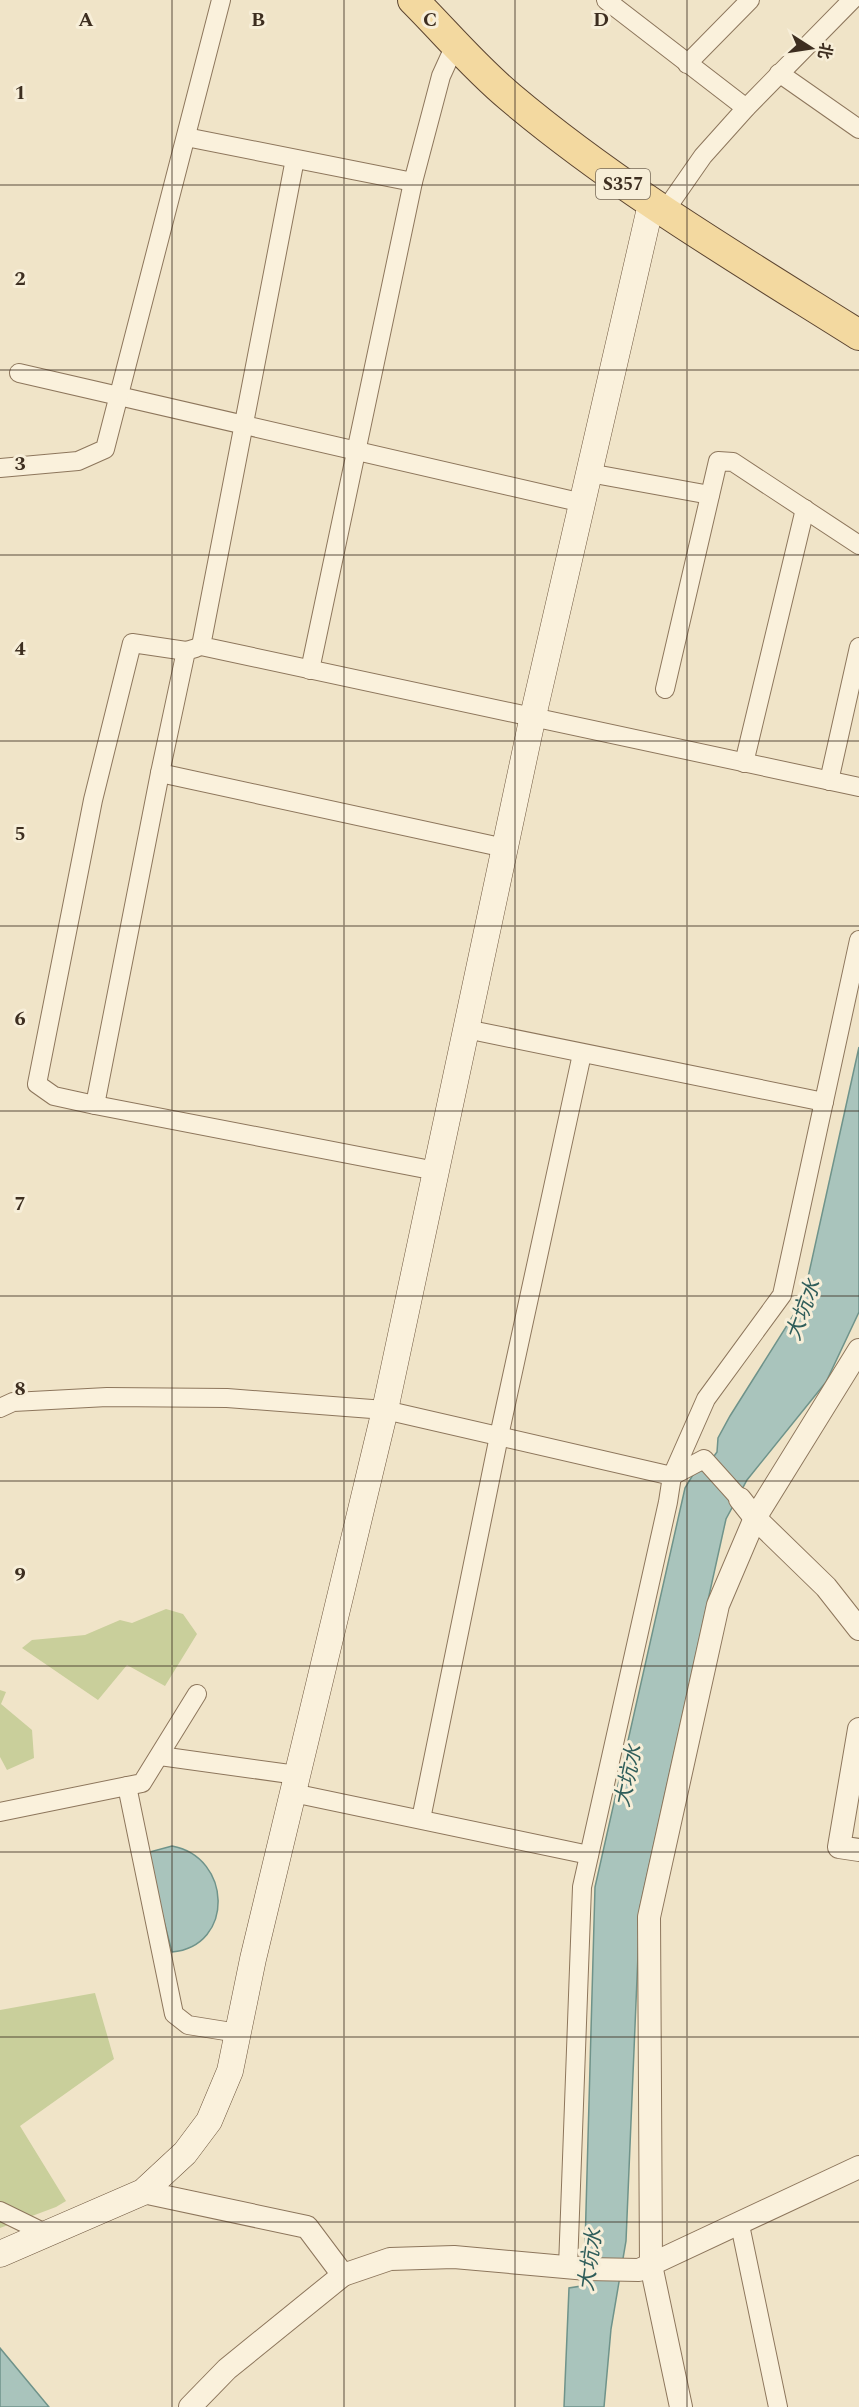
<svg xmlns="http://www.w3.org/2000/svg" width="859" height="2407" font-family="Spectral,'Noto Sans SC',serif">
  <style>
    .green { fill: #c9cf9b }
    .water { fill: #a9c4bc; stroke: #6f938a; stroke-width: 1.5 }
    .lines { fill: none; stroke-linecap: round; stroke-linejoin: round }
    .minor-casing { stroke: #8d765c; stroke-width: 20 }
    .tertiary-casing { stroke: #8d765c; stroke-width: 24 }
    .secondary-casing { stroke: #6f573f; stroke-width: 27 }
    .primary-casing { stroke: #5b4430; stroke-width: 32 }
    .minor { stroke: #faf1dc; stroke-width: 18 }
    .tertiary { stroke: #faf1dc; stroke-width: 22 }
    .secondary { stroke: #faf1dc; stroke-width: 26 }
    .primary { stroke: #f3d9a0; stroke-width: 30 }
    .grid { fill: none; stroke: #3d2e20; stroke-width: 1.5; stroke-opacity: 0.55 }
    .labels { text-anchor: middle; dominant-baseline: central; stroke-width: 6; stroke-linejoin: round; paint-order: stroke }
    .shield { fill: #f7eed8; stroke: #756857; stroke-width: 1.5 }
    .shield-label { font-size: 18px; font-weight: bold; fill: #3d2e20 }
    .water-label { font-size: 21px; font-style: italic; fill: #2f5d5a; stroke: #f7eed8 }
    .grid-label { font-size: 20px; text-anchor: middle; font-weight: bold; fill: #3d2e20; stroke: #f7eed8; stroke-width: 6; stroke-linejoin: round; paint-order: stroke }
  </style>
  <rect width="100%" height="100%" fill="#f0e4c8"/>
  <g class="green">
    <polygon points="166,1609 183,1614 197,1634 165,1686 127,1665 98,1700 22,1648 32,1640 85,1635 120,1620 132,1623"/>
    <polygon points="0,1690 6,1692 1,1704 32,1730 34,1758 7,1770 0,1757"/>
    <polygon points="95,1993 114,2059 20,2126 66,2201 56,2207 0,2228 0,2010"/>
  </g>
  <g class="water">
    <polygon points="859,1047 859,1312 826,1382 747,1480 726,1519 640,1907 626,2241 611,2329 604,2407 564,2407 569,2288 581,2286 585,2246 595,1887 685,1488 694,1473 704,1470 717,1452 718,1438 730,1416 803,1300"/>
    <path d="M172,1846c60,11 63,100 0,106l-26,-99z"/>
    <polygon points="0,2348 49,2407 0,2407"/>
  </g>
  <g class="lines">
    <g class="minor-casing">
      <g id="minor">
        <polyline points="606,0 746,108"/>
        <polyline points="687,64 750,0"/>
        <polyline points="779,73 859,129"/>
        <polyline points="186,137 413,182 441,76 456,43"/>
        <polyline points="295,159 201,646 859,787"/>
        <polyline points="664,212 703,156 746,108 852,0"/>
        <polyline points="19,373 583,503"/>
        <polyline points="0,468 78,461 105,449 221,0"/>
        <polyline points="589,473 710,495"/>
        <polyline points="186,651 132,643 93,800 37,1084 54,1096 95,1105 436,1171"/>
        <polyline points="310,670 413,182"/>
        <polyline points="665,689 718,461 733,462 859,545"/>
        <polyline points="744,763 805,509"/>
        <polyline points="160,773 186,651 196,648"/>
        <polyline points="829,781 859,647"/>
        <polyline points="466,1029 824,1102"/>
        <polyline points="95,1105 160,773 505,848"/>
        <polyline points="0,1408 13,1402 107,1397 227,1398 385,1410 672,1476 704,1459 740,1499"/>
        <polyline points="160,1756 297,1775"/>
        <polyline points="127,1786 174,2014 188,2025 238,2033"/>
        <polyline points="293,1793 589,1855"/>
        <polyline points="0,1812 142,1783 197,1694"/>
        <polyline points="421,1819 499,1436 582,1054"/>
        <polyline points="0,2211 47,2234"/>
        <polyline points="740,2225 778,2407"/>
        <polyline points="568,2267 582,1887 668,1502 672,1476 706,1399 782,1295 859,940"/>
      </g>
    </g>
    <g class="tertiary-casing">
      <g id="tertiary">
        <polyline points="740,1499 755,1518 826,1587 859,1629"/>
        <polyline points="859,1729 839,1847 859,1850"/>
        <polyline points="143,2192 307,2227 343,2275 390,2259 454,2257 587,2269 639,2270 859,2167"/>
        <polyline points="190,2407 227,2369 343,2275"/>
        <polyline points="681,2407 651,2265 649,1917 718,1605 755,1518 859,1350"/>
      </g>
    </g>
    <g class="secondary-casing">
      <polyline id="secondary" points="0,2254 143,2192 185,2153 209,2121 230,2071 253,1959 385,1410 531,725 651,204"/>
    </g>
    <g class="primary-casing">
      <path id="primary" d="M413,0c32,32 62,68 97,97 108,91 230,163 349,238"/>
    </g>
    <use href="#minor" class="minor"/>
    <use href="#tertiary" class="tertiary"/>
    <use href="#secondary" class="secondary"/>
    <use href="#primary" class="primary"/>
  </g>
  <path class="grid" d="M172,0v2407M344,0v2407M515,0v2407M687,0v2407M0,185h859M0,370h859M0,555h859M0,741h859M0,926h859M0,1111h859M0,1296h859M0,1481h859M0,1666h859M0,1852h859M0,2037h859M0,2222h859"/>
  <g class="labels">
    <rect class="shield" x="596" y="169" width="54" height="30" rx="4.5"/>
    <g class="shield-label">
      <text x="623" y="184">S357</text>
    </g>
    <g class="water-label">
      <text transform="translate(804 1310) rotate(-70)">大坑水</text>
      <text transform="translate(629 1776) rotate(-78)">大坑水</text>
      <text transform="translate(591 2260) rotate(-82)">大坑水</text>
    </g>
  </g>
  <g class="grid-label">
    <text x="86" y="26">A</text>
    <text x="258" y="26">B</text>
    <text x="430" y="26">C</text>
    <text x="601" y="26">D</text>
    <text x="20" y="99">1</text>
    <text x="20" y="285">2</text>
    <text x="20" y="470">3</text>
    <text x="20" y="655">4</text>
    <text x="20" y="840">5</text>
    <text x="20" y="1025">6</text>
    <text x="20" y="1210">7</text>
    <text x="20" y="1395">8</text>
    <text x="20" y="1581">9</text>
  </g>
  <g transform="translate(811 48) rotate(102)" stroke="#f7eed8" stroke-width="4.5" paint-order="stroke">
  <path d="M0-4.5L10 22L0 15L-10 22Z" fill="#3d2e20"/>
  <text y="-9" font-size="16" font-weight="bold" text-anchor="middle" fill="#3d2e20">北</text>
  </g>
</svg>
